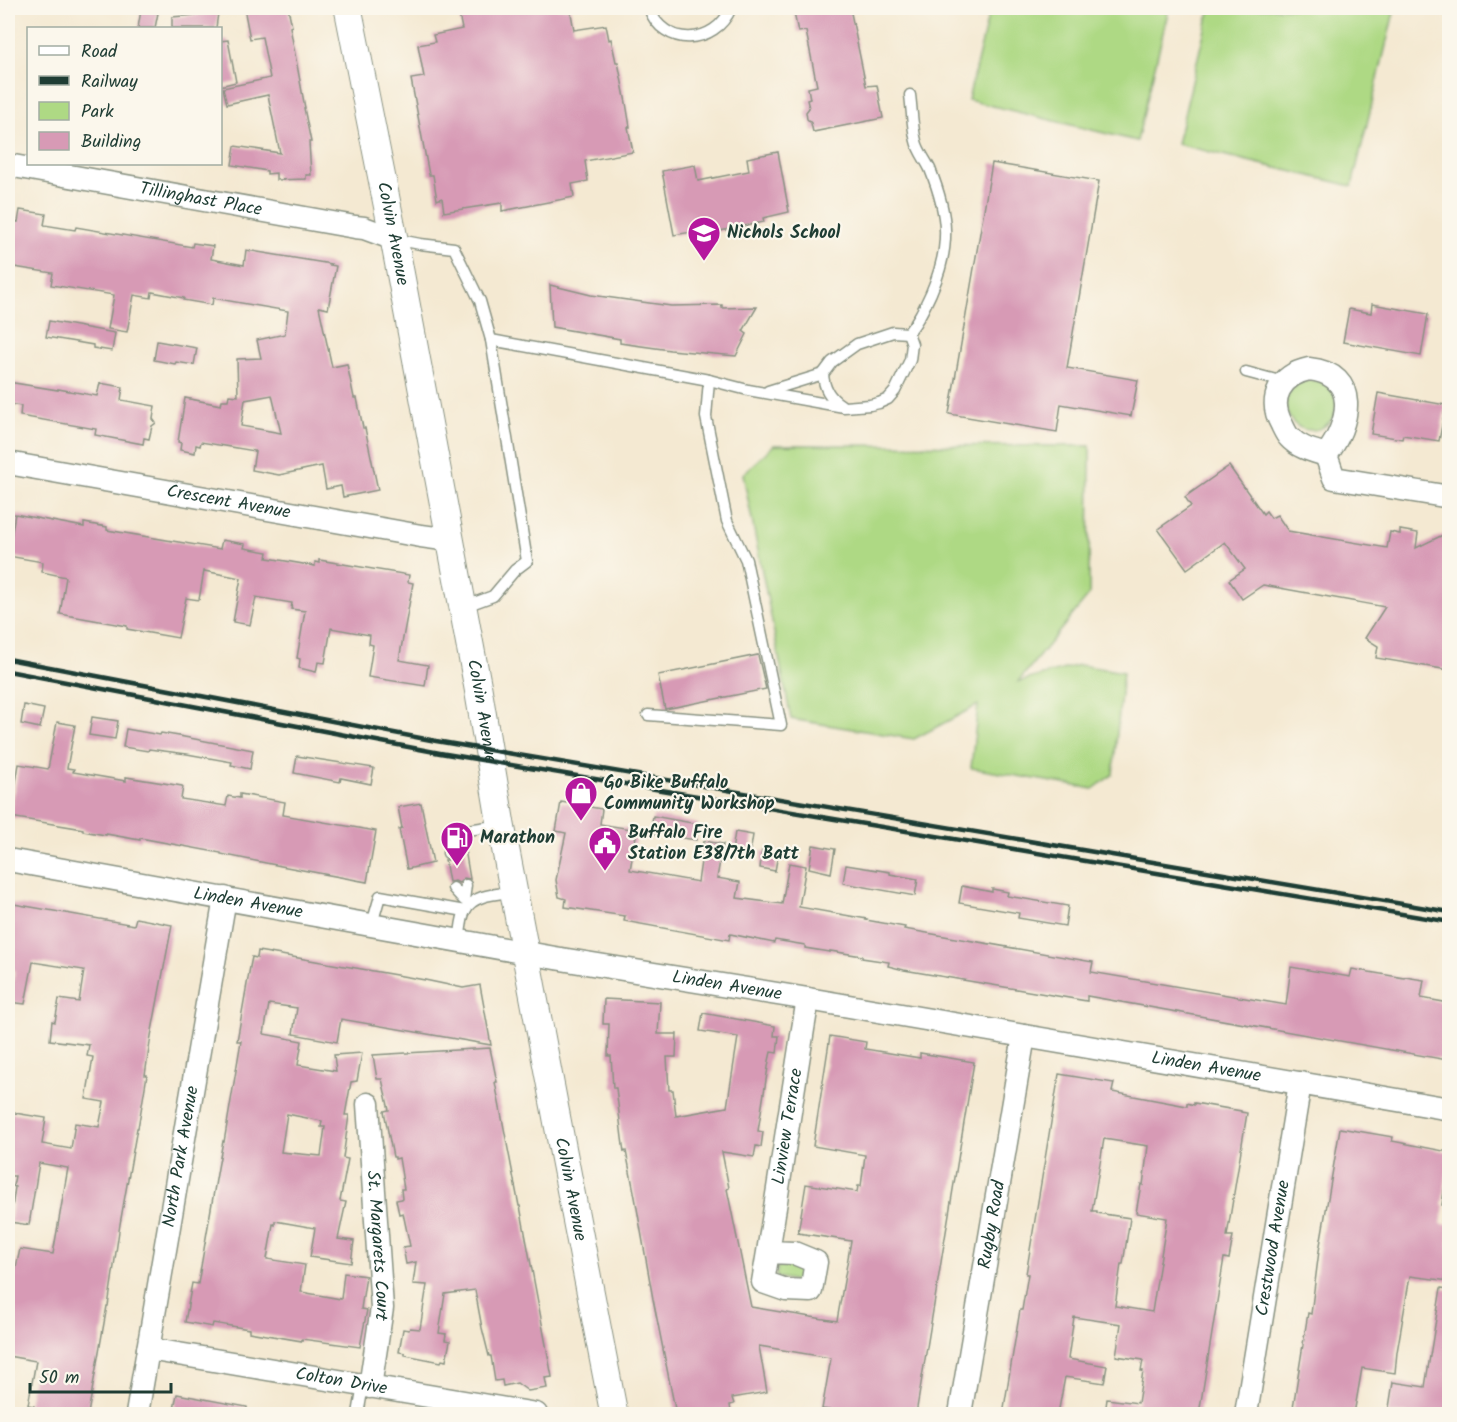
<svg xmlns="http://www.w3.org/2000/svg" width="1457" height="1422" font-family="Kalam,sans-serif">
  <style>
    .green { fill: #aed984; stroke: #668b5c; stroke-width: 1.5 }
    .building { fill: #d79ab5; fill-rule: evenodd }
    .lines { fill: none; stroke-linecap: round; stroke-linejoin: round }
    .service-casing { stroke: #8a9383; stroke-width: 13 }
    .minor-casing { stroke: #8a9383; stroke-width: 25 }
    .tertiary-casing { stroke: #8a9383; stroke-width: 29 }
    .service { stroke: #fff; stroke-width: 10 }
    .minor { stroke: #fff; stroke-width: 22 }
    .tertiary { stroke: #fff; stroke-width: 27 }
    .rail { stroke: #1f3d34; stroke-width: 4.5 }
    .labels { text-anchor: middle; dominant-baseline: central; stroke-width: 4.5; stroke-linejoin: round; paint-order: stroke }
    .street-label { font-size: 18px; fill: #1f3d34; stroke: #fbf7ec }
    .poi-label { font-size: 18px; font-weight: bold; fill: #1f3d34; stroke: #fbf7ec; text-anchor: start }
  </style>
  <rect width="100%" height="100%" fill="#fbf7ec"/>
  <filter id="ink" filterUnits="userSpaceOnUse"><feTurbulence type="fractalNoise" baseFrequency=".0167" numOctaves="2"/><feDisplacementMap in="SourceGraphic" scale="12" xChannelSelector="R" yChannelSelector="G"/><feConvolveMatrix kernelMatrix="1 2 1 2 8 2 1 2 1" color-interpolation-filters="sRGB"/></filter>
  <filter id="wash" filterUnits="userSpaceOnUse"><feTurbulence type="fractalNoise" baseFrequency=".008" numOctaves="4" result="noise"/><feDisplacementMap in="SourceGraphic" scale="24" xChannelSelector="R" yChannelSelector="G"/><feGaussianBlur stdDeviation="1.35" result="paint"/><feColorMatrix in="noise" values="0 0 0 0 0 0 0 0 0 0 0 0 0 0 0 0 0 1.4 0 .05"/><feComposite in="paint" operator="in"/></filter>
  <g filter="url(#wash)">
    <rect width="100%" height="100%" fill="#f4e9d2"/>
    <g class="green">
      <polygon points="990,8 1169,8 1137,141 968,100"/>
      <polygon points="1210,8 1395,8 1352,186 1177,144"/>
      <circle cx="1311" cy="405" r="25"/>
      <polygon points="774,445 1090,446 1089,595 1018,682 1079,665 1123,672 1113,774 1093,789 971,768 978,705 914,739 791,719 743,474"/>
      <polygon points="778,1265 792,1267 803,1272 801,1282 776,1277"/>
    </g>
    <g id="blocks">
      <g class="building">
        <polygon points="244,8 288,8 292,26 290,27 305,108 304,108 311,142 309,142 311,175 306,175 306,179 276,180 276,173 267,174 267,171 232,165 235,146 280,153 268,95 227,104 223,88 270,78 262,37 250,39"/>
        <polygon points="473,8 570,8 574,30 606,25 609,40 611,39 616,62 618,62 626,103 630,127 628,127 633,152 585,161 588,181 572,184 574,197 502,211 502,203 444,212 442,198 437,200 433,175 429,175 411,79 424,77 418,45 435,42 433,35 462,29 458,10"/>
        <polygon points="793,8 850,8 866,86 877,85 883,118 813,132 811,123 807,119 806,112 809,108 807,100 810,99 808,88 817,86 806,31 798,32"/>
        <polygon points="141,10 158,13 155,28 138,28"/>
        <polygon points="218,13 216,28 172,28 172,17"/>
        <polygon points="228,40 236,82 220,86 220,41"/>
        <polygon points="778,152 789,212 763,218 764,222 705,234 704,230 674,235 662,171 695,165 698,181 749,171 747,158"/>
        <polygon points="992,163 1099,181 1067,368 1138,380 1131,416 1061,404 1057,432 949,414"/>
        <path d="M20,210l26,4 -2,11 31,5 1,-3 116,20 1,-4 20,3 -2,13 33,6 2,-15 85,14 -1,1 6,1 -8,43 -9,-2 13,60 15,-3 7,34h3l6,30h2l13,62 -35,7 -2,-11 -15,3 -4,-23 -43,9 -27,-5 3,-19 -54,-9 -1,4 -4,-1 -1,8 -15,-3 1,-7 -3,-1 7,-44 36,7 1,-5h6l1,-5 9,1 -1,-37 24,-1 -4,-18 28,-6 3,-23 -75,-13 -1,7 -29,-5 1,-2 -32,-6 -1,6 -17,-3 -7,37 -19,-3 6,-34 -63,-10 2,-12 -45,-7v-46l10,2zM272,395l9,38 -40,-7 4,-26z"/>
        <polygon points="550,285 591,295 671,306 722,305 722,308 757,307 743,331 747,334 736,356 670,350 620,343 620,339 552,327"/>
        <polygon points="1372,304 1428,314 1421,356 1343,342 1349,309 1371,313"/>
        <polygon points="49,321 115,333 112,351 93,348 93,345 46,337"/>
        <polygon points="157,341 197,348 194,365 176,362 175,364 154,360"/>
        <polygon points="8,382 58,390 58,389 97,396 100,383 123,387 121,400 155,406 153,419 156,423 152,426 149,439 144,438 143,444 95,435 96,429 20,416 21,406 8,404"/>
        <polygon points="1378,393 1446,405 1439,441 1403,435 1402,439 1371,434"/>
        <polygon points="1229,466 1263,514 1266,511 1271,518 1277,515 1288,531 1387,548 1390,532 1400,534 1400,530 1418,533 1416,548 1449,532 1449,670 1376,658 1378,646 1365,638 1385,607 1263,585 1242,599 1229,580 1245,569 1225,542 1187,569 1158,529 1191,506 1185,497"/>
        <polygon points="15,514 84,527 84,523 107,527 107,530 220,549 222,540 245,544 244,548 268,552 267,558 274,559 315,566 315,562 319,563 319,560 409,575 408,582 413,583 399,660 428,665 425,686 368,677 373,645 369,644 370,635 331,628 325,663 318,662 316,672 299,668 300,659 297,658 305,611 291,609 292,603 256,597 250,625 233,622 241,578 204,571 199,600 186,598 178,638 127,629 127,626 60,614 66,577 42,572 43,562 8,556"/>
        <polygon points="758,655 766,689 665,709 658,675"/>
        <polygon points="24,705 44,709 40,728 21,724"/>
        <polygon points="92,717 118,721 115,739 89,735"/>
        <polygon points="57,722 75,725 67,768 74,769 73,772 126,781 126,777 182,786 183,787 181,799 226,806 228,796 240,798 240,794 285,802 283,815 376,831 367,882 281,866 221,854 221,853 140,838 140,840 106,834 106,835 83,831 83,829 10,817 19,764 48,769"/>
        <polygon points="126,729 160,735 161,733 179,736 253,750 250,769 231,765 232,762 187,754 149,749 148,751 123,747"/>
        <polygon points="297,756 374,768 371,784 341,778 340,782 294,773"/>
        <polygon points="561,802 602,809 600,824 637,830 630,870 698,882 704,841 723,844 717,878 740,882 737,898 782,904 789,863 806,866 799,907 867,919 866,920 905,927 904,929 1093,962 1091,972 1286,1005 1291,967 1350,977 1352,969 1404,978 1405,977 1424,980 1421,998 1449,1003 1449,1048 1447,1060 1087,996 1087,1001 963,980 904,970 888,966 889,962 862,958 862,956 830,951 830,952 805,948 805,945 775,940 774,943 730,934 729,940 624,921 625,916 565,907 566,899 559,897 556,880 566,833 556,831"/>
        <polygon points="421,803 433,863 407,869 399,829 402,828 398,807"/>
        <polygon points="653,816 698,824 696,840 650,833"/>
        <polygon points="735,832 753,835 750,854 732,851"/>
        <polygon points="813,845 835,849 831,873 809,868"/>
        <polygon points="465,849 470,879 464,878 459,883 455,881 449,882 445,860 451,860 454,858 456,851"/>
        <polygon points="762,851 778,854 775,871 760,868"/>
        <polygon points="846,865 890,872 890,874 918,879 915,896 843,883"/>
        <polygon points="962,886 992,892 992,889 1008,892 1007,896 1068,906 1065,926 1018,918 1019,913 959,903"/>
        <polygon points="8,903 134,925 136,918 172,925 151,1036 145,1075 147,1075 143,1099 138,1128 137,1128 120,1224 112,1280 108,1306 107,1306 88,1414 32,1414 34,1406 28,1405 36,1361 8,1356 8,1329 14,1294 12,1293 14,1277 20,1249 53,1254 68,1168 39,1163 29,1225 10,1222 15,1187 13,1186 15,1176 8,1176 8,1112 46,1118 42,1144 71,1149 75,1123 99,1127 104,1102 86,1099 93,1057 87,1056 89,1045 50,1040 52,1021 55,1022 59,999 79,1002 84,970 33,962 25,1004 9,1002 15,970 8,969"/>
        <path d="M258,951l167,29 38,8 17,-3 11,60 -150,-26 -4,23 -44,-8 4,-26 -28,-4 -5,30 38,7 -4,24 38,6 -2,-16 28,-2 -5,28 -6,1 -6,33h4l-6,43 5,1 -8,42 6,1 -8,37 16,2 -3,22 -41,-6 5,-29 -40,-7v4l-2,-1 -6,35 38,6 -4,27 40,7 3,-26 22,3 -5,33 6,1 -7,37 -58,-8v2l-53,-9v-3l-36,-6 -1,4 -27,-5 7,-39 6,1 20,-116 5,-27 1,1 17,-101h-4l13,-74 2,-10 5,1zM287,1114l35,7 -1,6h4l-4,29 -40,-4z"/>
        <polygon points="604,999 660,1002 658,1034 677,1034 676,1057 667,1057 669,1090 673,1090 676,1116 727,1107 738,1037 700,1031 703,1013 775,1026 774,1036 779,1036 777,1053 771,1052 769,1061 758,1131 763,1132 761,1147 756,1146 754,1157 722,1152 729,1188 727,1189 751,1307 811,1317 837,1321 851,1241 798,1233 806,1184 857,1192 858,1186 861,1186 865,1155 813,1146 830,1036 866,1042 865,1049 920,1058 920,1053 974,1062 916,1414 859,1414 822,1409 831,1358 759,1346 767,1392 732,1398 734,1404 730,1405 731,1412 720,1414 676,1414 653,1299 635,1197 626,1151 624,1152 622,1138 616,1088 613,1088 611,1056 608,1056 609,1024 603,1024"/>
        <polygon points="490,1048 497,1082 495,1082 519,1206 520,1206 552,1377 545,1378 547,1388 528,1391 517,1383 503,1386 502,1380 495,1381 491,1356 489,1356 482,1328 475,1290 445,1294 439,1333 446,1334 445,1340 450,1341 446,1361 442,1360 441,1362 405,1355 405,1353 399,1352 403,1329 409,1330 410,1328 420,1329 427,1285 413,1284 416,1262 406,1264 403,1247 410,1246 403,1213 399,1214 396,1200 402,1199 401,1189 404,1189 399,1158 395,1159 395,1157 393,1157 384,1111 389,1110 382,1079 377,1079 373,1055"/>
        <path d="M1059,1074l55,9 -2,9 75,14v-3l7,2v-2l47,8v1l6,1 -20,123h6l-4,23 -5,-1 -25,156h-94l2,-15 31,4 5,-32h-2l2,-11 -27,-4 5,-32 -47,-7 -6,42 39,7 -3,17 -39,-6 -7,37h-55l17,-104h2l6,-36h-2l5,-30zM1104,1139l44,7 -5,39 -2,-1 -5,29 31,5 -15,94 -37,-6 6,-42h2l7,-46 -33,-5v-2h-5z"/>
        <polygon points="1340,1128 1393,1137 1392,1141 1449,1152 1449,1172 1447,1172 1442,1205 1444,1205 1441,1224 1449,1225 1449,1281 1410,1276 1397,1352 1395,1373 1362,1368 1354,1414 1292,1414 1308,1313 1311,1314 1319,1251"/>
        <polygon points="1441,1288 1449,1289 1449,1414 1388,1414 1393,1382 1425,1387"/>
        <polygon points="177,1394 247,1407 247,1414 173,1414"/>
      </g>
    </g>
  </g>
  <g filter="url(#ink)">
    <use href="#blocks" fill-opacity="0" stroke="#8a9383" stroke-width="1.5"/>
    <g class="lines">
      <g class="service-casing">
        <g id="service">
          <path d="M649,8c14,40 66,38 82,0"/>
          <polyline points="395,239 420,244 454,248 480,301 491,340 527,561 515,570 493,596 463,607"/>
          <path d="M908,333c10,-12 16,-25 23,-40 20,-46 18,-77 -1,-124 -4,-9 -12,-18 -14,-28 -4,-15 -4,-31 -6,-46"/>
          <polyline points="491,340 709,380 748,390 844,407 870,405 879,403 888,399 895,391 910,360 912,344 908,333"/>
          <polyline points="1246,372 1276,380 1282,384"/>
          <path d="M823,374c1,14 6,23 18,31"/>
          <polyline points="768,391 823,374 832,362 857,344 893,332 908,333"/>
          <polyline points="648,715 781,725 746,560 727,521 706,417 709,380"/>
          <polyline points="448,853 451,841 461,831 501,825"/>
          <polyline points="453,888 464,900 466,885"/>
          <polyline points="372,924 380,896 465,911"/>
          <path d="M459,940c2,-9 2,-21 6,-29 7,-17 33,-17 49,-19"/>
          <polyline points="358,1414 363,1386"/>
        </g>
      </g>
      <g class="minor-casing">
        <g id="minor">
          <path id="s1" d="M8,165l347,62 9,1 30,11"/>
          <path d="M1309,369c52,5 41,56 17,86 -13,-4 -27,-7 -37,-18 -3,-3 -5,-8 -7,-12 -15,-27 -1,-50 27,-56z"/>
          <polyline points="1326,455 1334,478 1450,497"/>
          <path id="s2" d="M8,463l413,73 29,4"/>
          <path id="s3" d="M8,860l547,98 253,41 642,110"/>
          <path id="s4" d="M368,1104l14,204 -12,79"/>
          <path id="s5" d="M768,1252l26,1 22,9 -5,29 -25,-1 -23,-8 5,-30 35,-223 5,-30"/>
          <path id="s6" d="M148,1349l388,65"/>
          <path id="s7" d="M137,1414l88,-516"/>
          <path id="s8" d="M960,1414l64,-378"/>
          <path id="s9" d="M1246,1414l54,-331"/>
        </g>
      </g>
      <g class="tertiary-casing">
        <g id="tertiary">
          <path id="s10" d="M348,8l46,231 84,449 23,137 62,326 51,263"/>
        </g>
      </g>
      <use href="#service" class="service"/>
      <use href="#minor" class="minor"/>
      <use href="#tertiary" class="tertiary"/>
      <g class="rail">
        <polyline points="8,659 436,741 1450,912"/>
        <polyline points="8,671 440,753 1450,922"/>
      </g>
    </g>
  </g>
  <defs>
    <g id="school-pin" transform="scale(1.725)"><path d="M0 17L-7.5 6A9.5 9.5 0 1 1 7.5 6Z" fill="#b5179e" stroke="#fbf7ec"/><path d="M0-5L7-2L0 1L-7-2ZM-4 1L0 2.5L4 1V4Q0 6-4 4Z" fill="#fff"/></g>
    <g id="shop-pin" transform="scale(1.725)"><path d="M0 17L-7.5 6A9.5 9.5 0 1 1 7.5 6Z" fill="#b5179e" stroke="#fbf7ec"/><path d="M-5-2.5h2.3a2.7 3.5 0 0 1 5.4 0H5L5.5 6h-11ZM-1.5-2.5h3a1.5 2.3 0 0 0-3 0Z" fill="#fff"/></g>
    <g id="fuel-pin" transform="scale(1.725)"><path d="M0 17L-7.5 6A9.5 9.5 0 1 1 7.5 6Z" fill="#b5179e" stroke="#fbf7ec"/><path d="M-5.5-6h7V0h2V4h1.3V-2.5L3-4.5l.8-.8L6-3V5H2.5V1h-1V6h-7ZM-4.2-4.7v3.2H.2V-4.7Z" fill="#fff"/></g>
    <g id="civic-pin" transform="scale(1.725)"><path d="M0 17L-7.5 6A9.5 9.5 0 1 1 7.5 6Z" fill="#b5179e" stroke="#fbf7ec"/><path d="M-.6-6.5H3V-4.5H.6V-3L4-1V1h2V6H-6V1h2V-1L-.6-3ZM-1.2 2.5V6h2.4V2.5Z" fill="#fff"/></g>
  </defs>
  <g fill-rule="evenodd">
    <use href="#school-pin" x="704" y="233"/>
    <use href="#shop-pin" x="581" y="793"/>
    <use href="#fuel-pin" x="457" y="838"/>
    <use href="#civic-pin" x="605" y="843"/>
  </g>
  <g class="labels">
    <g class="street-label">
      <text stroke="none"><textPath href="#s1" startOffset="196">Tillinghast Place</textPath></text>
      <text stroke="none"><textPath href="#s10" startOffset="230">Colvin Avenue</textPath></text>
      <text stroke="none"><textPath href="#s2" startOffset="224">Crescent Avenue</textPath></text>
      <text stroke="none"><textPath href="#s10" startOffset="716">Colvin Avenue</textPath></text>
      <text stroke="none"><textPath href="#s3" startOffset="244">Linden Avenue</textPath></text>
      <text stroke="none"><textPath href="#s3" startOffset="730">Linden Avenue</textPath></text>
      <text stroke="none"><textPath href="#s3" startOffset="1216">Linden Avenue</textPath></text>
      <text stroke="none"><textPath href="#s5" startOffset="286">Linview Terrace</textPath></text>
      <text stroke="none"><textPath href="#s7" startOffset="261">North Park Avenue</textPath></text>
      <text stroke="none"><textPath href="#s10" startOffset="1202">Colvin Avenue</textPath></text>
      <text stroke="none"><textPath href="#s8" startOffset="192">Rugby Road</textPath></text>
      <text stroke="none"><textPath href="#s4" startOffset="142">St. Margarets Court</textPath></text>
      <text stroke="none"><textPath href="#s9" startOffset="168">Crestwood Avenue</textPath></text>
      <text stroke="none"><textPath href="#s6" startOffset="196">Colton Drive</textPath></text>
    </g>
    <g class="poi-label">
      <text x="727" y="233">Nichols School</text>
      <text x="604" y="783">Go Bike Buffalo<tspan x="604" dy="21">Community Workshop</tspan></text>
      <text x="628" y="833">Buffalo Fire<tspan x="628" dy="21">Station E38/7th Batt</tspan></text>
      <text x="480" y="838">Marathon</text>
    </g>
  </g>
  <rect width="1457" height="1422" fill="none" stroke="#fbf7ec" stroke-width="30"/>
  <rect x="27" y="27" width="195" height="138" fill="#fbf7ec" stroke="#a3ada2" stroke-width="1.5"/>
  <rect x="39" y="46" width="30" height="9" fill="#ffffff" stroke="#a3ada2" stroke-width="1.5"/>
  <text x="81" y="57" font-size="18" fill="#1f3d34">Road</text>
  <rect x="39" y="76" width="30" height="9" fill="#1f3d34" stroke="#a3ada2" stroke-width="1.5"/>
  <text x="81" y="87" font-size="18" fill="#1f3d34">Railway</text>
  <rect x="39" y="102" width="30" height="18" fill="#aed984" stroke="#a3ada2" stroke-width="1.5"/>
  <text x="81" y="117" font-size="18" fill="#1f3d34">Park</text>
  <rect x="39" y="132" width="30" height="18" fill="#d79ab5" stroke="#a3ada2" stroke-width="1.5"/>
  <text x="81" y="147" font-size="18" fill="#1f3d34">Building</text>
  <path d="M30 1383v9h141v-9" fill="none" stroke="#1f3d34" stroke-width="3"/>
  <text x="39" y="1383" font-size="18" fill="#1f3d34" stroke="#fbf7ec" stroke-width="4.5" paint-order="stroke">50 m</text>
</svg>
